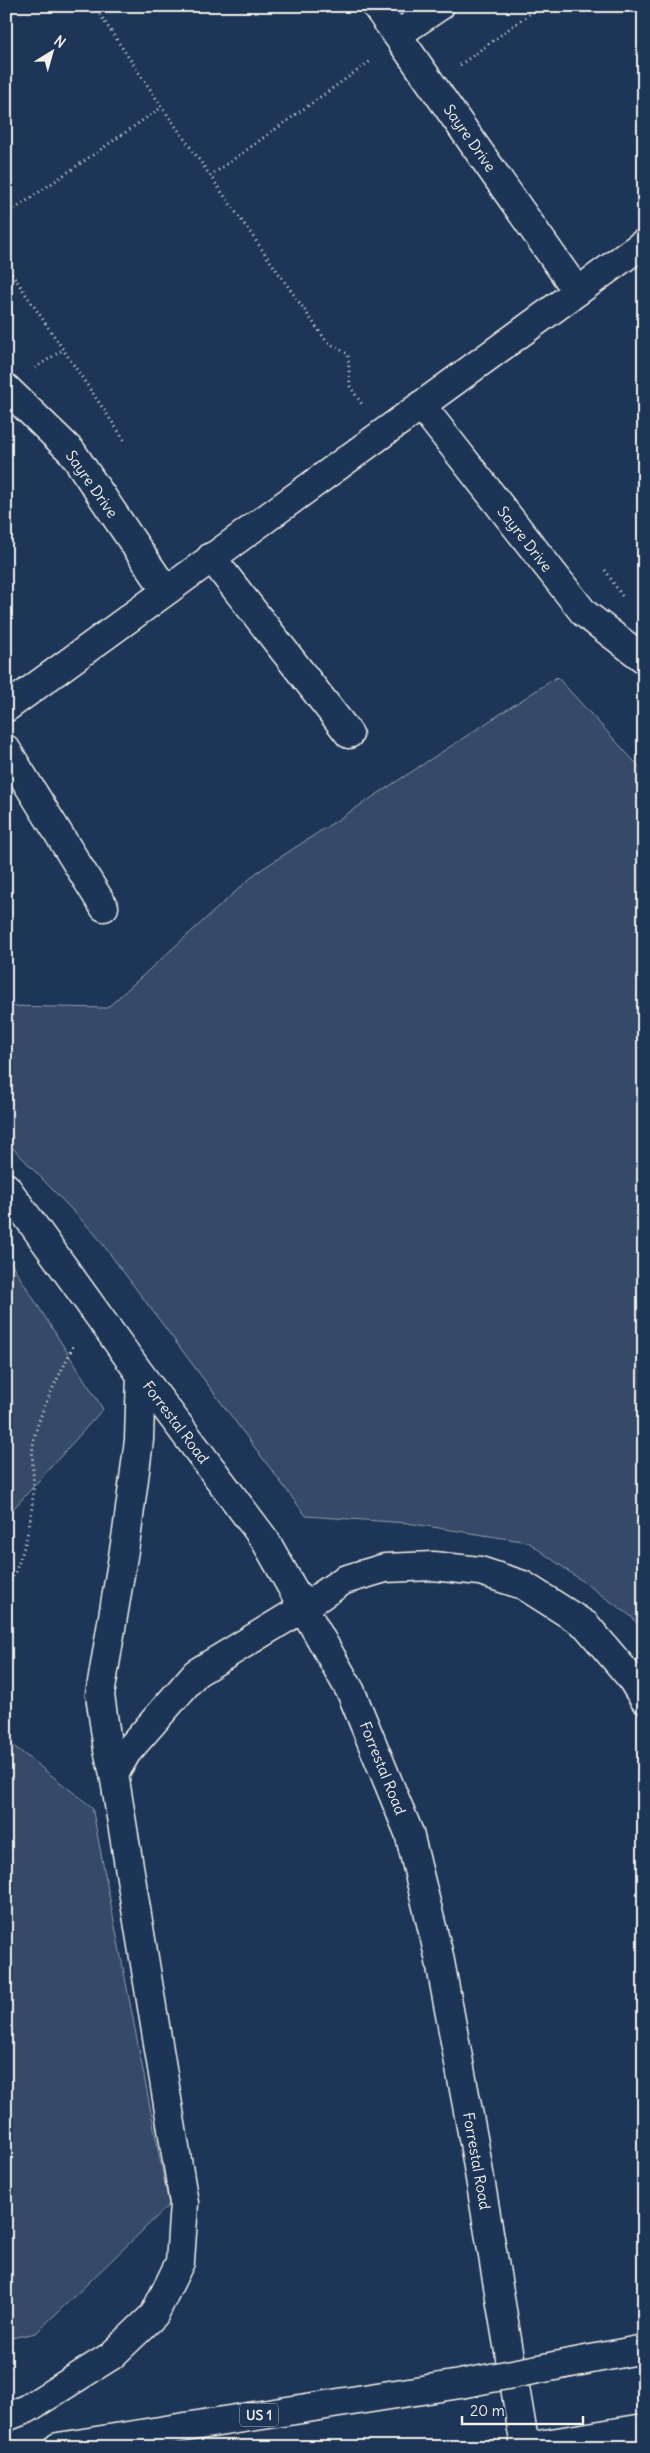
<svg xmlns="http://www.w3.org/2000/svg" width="650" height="2453" font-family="Delius,sans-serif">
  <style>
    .green { fill: #354a67; stroke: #949ea8 }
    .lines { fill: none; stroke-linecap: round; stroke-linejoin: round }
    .minor-casing { stroke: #f4f1e8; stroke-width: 31 }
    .trunk-casing { stroke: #f4f1e8; stroke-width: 31 }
    .path { stroke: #f4f1e8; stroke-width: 3; stroke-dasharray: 1 4; stroke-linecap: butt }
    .minor { stroke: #1d3557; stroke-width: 28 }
    .trunk { stroke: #1d3557; stroke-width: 28 }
    .trunk-bridge-casing { stroke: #f4f1e8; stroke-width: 31; stroke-linecap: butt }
    .trunk-bridge { stroke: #1d3557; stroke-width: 28 }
    .labels { text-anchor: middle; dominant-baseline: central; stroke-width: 4.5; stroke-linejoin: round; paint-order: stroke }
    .shield { fill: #1d3557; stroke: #b4b9bc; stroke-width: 1 }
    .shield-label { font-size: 14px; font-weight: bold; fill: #f4f1e8 }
    .street-label { font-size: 15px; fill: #f4f1e8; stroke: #1d3557 }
  </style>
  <rect width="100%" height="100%" fill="#1d3557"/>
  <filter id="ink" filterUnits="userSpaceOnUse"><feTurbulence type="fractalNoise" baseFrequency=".02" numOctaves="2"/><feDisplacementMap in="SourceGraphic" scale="10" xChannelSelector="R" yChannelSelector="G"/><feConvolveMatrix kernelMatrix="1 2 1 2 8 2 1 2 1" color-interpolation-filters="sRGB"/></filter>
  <g filter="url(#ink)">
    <g class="green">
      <polygon points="557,677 644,772 644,1633 632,1617 528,1542 407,1523 306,1516 95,1234 6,1141 6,1006 107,1008 256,873"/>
      <polygon points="6,1255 103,1409 6,1517"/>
      <polygon points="6,1740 92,1807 169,2205 36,2333 6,2339"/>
    </g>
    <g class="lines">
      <g class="minor-casing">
        <g id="minor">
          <polyline points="376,6 397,35 440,6"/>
          <polyline points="397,35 577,291"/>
          <polyline points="6,388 72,452 166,591"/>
          <polyline points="421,405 584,613 644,659"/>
          <polyline points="211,557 349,734"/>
          <polyline points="6,708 644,243"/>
          <polyline points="6,749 104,907"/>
          <polyline points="6,1187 141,1375 265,1540 351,1692 409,1833 439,1956 474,2143 525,2447"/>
        </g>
      </g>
      <g class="trunk-casing">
        <g id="trunk">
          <polyline points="114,1774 108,1750 100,1695 127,1532 139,1440 141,1375"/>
          <polyline points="565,2364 644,2349"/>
          <polyline points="6,2417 27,2409 111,2356 154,2315 180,2262 184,2203 114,1774 127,1752 196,1673 303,1608 344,1580 385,1568 433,1566 480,1571 523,1585 586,1625 631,1678 644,1699"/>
          <polyline points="58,2447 460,2384"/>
          <polyline points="526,2447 644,2428"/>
        </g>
      </g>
      <g class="path">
        <polyline points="94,6 162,107 327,342 348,354 350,386 363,406"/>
        <polyline points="460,65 540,6"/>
        <polyline points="210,176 372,60"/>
        <polyline points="6,215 162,107"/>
        <polyline points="6,265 125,441"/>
        <polyline points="35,368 64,349"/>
        <polyline points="605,570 622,596"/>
        <path d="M6,1590c16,-28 25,-62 27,-95 2,-21 -4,-43 3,-64 8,-30 26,-59 38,-87"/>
      </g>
      <use href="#minor" class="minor"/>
      <use href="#trunk" class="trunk"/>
      <g class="trunk-bridge-casing">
        <polyline id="trunk-bridge" points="460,2384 565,2364"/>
      </g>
      <use href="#trunk-bridge" class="trunk-bridge"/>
    </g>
  </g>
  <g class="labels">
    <rect class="shield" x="240" y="2403.5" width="38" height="23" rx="4"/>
    <g class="shield-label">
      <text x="259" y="2415">US 1</text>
    </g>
    <g class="street-label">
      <text transform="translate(470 138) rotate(55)">Sayre Drive</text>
      <text transform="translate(92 484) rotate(55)">Sayre Drive</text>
      <text transform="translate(525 539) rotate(52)">Sayre Drive</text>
      <text transform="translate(176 1422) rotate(53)">Forrestal Road</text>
      <text transform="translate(383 1768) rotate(68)">Forrestal Road</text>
      <text transform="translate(477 2161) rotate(80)">Forrestal Road</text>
    </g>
  </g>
  <rect width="650" height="2453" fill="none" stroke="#1d3557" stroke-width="25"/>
  <rect x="12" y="12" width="625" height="2428" fill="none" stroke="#f4f1e8" stroke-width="2" filter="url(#ink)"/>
  <g transform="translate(52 52) rotate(37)" stroke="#1d3557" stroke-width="4" paint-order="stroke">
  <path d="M0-4L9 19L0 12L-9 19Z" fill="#f4f1e8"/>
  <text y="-8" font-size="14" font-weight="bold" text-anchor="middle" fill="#f4f1e8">N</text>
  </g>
  <path d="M462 2416v8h121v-8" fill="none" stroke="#f4f1e8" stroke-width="2.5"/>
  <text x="470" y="2416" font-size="15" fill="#f4f1e8" stroke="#1d3557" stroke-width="4" paint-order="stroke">20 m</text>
</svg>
